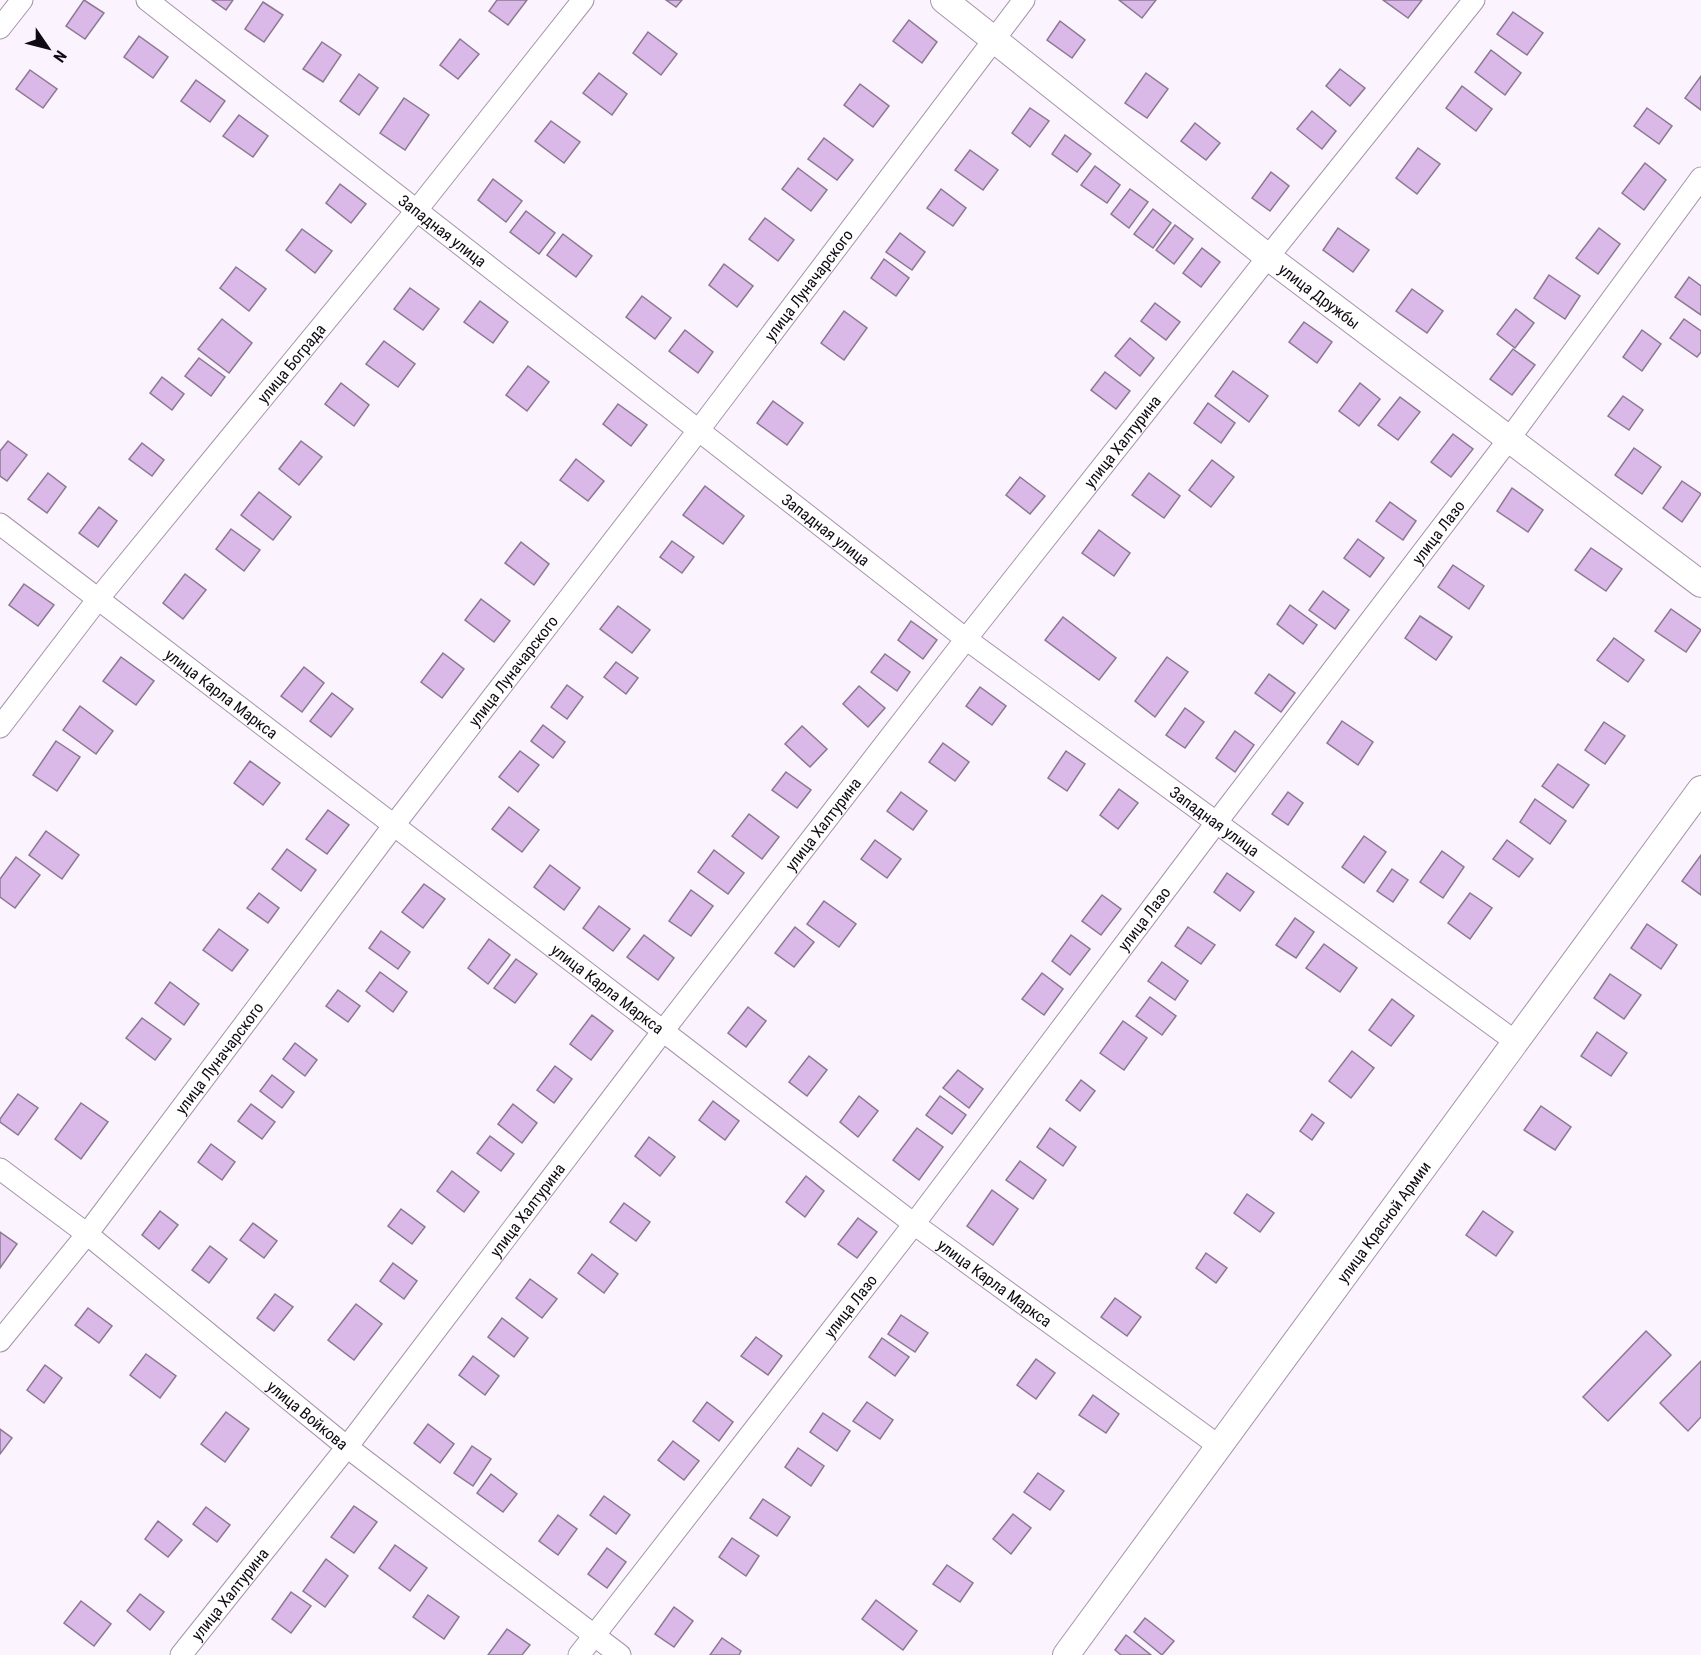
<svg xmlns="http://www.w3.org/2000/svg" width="1701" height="1655" font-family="'Roboto Condensed',sans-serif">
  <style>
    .building { fill: #dab8e8; stroke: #8b7992; stroke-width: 1.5 }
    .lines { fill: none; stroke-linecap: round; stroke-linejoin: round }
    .minor-casing { stroke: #a694ad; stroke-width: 23 }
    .tertiary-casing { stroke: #a694ad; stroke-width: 28 }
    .minor { stroke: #fff; stroke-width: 21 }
    .tertiary { stroke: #fff; stroke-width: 26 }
    .labels { text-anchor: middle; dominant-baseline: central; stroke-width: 4.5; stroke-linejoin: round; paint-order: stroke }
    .street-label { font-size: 16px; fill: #100a13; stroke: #fbf3fe }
  </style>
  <rect width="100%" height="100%" fill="#fbf3fe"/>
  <g class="building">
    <polygon points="84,0 104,13 85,39 66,26"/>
    <polygon points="212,0 233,0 226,10"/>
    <polygon points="497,0 527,0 508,25 489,11"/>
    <polygon points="666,0 682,0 676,7"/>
    <polygon points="1119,0 1156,0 1142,18"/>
    <polygon points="1383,0 1422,0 1408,18"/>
    <polygon points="263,2 283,15 264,42 245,29"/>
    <polygon points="1513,12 1543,33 1527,55 1497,34"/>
    <polygon points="909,20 937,42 922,63 893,41"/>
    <polygon points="1060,21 1085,40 1072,58 1047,40"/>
    <polygon points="648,32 677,54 661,75 633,53"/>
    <polygon points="139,36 168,57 153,78 124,57"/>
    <polygon points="460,39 479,54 458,79 440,65"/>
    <polygon points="322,42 341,55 323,82 303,69"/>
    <polygon points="1491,50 1521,73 1505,95 1475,72"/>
    <polygon points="1340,69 1365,88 1350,106 1326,86"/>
    <polygon points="30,70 57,89 43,108 16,89"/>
    <polygon points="599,73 627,94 612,115 583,93"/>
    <polygon points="1146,73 1168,89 1147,118 1125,103"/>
    <polygon points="359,74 378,88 359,115 340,101"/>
    <polygon points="1701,76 1701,110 1685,98"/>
    <polygon points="196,80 225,101 210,122 181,101"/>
    <polygon points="860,84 889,106 873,127 844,105"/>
    <polygon points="1462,86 1492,109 1476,131 1446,108"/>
    <polygon points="404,98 429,115 405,150 380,133"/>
    <polygon points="1030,108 1049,121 1030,147 1012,133"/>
    <polygon points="1647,108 1672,126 1659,144 1634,126"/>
    <polygon points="1312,111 1336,131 1322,149 1297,129"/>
    <polygon points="239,115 268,136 253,157 223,136"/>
    <polygon points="551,121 580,142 564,163 535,141"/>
    <polygon points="1195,123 1220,143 1206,160 1181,141"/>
    <polygon points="1065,135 1091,154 1077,172 1052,154"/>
    <polygon points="824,138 853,160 837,180 808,159"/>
    <polygon points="1418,148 1440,164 1417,194 1396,178"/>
    <polygon points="970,150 998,170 983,190 955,170"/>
    <polygon points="1645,163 1666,180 1644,210 1622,193"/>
    <polygon points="1095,166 1120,185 1107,203 1081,185"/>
    <polygon points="798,168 827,190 811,211 782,189"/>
    <polygon points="1271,172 1289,186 1270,211 1252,198"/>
    <polygon points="493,179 522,201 506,222 478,200"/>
    <polygon points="340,184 366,204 351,223 326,203"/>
    <polygon points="941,189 966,208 953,226 927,208"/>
    <polygon points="1130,189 1148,202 1129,228 1111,214"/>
    <polygon points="1153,209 1171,223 1153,248 1134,234"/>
    <polygon points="526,211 555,233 539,254 510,232"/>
    <polygon points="765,218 794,240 778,261 749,239"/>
    <polygon points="1175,225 1193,239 1174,264 1156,250"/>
    <polygon points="1338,228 1369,250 1353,272 1323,250"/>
    <polygon points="1599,228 1620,244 1598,274 1576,258"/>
    <polygon points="302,229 332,251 315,273 286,250"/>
    <polygon points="900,233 925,252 912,270 886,252"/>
    <polygon points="563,234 592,256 576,277 547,255"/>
    <polygon points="1202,248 1220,262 1201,287 1183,273"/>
    <polygon points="884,259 909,278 896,296 871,278"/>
    <polygon points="724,264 753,286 737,307 709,285"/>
    <polygon points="236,267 266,289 249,311 220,288"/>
    <polygon points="1549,275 1580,296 1565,319 1534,298"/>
    <polygon points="1689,277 1701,286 1701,315 1675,297"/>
    <polygon points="410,288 439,309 423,330 394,309"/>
    <polygon points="1412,289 1443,311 1427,333 1396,311"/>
    <polygon points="642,296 671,318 655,339 626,317"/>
    <polygon points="480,301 508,322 493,343 464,322"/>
    <polygon points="1155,303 1180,322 1166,340 1141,321"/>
    <polygon points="1516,309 1534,323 1515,348 1497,334"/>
    <polygon points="844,311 867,328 844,360 821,343"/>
    <polygon points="222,319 252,343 229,373 198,349"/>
    <polygon points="1684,319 1701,331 1701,352 1697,357 1670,338"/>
    <polygon points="1304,322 1332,342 1317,363 1289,342"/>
    <polygon points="685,330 713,352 698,373 669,351"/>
    <polygon points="1642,330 1661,344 1642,371 1623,357"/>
    <polygon points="1130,338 1154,358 1140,376 1115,356"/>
    <polygon points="384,341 415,364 398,387 366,364"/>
    <polygon points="1513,349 1535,365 1512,395 1490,379"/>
    <polygon points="199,358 225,377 211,396 185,376"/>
    <polygon points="528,366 549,382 527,411 506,395"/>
    <polygon points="1233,371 1268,396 1249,422 1215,396"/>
    <polygon points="1105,372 1130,391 1116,409 1091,390"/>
    <polygon points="162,377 184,394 172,410 150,393"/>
    <polygon points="341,383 369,405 354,426 325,404"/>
    <polygon points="1360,383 1380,399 1359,426 1339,411"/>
    <polygon points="1623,396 1643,410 1629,430 1608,416"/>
    <polygon points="1400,397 1420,412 1398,440 1378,425"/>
    <polygon points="773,401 803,423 787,445 757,423"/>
    <polygon points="1208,403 1235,423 1221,443 1194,423"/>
    <polygon points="618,404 647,425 631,446 603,424"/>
    <polygon points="1453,434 1473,449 1451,477 1431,462"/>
    <polygon points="8,441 27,455 7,481 0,476 0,451"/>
    <polygon points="301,441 322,457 299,485 279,469"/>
    <polygon points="142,443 164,460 152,476 129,459"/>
    <polygon points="1634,448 1661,467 1642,494 1615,475"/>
    <polygon points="576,459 604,481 588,501 560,480"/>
    <polygon points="1212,460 1234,477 1211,507 1189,490"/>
    <polygon points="48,473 66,487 47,513 28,499"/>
    <polygon points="1149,473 1180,496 1164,518 1132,495"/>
    <polygon points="1020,477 1045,496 1030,514 1006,495"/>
    <polygon points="1682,481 1701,494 1682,522 1663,508"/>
    <polygon points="705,486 744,516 723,544 683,515"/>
    <polygon points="1512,488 1543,510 1528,532 1497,511"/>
    <polygon points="259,492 291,517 273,540 241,515"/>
    <polygon points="1390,502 1416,521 1403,540 1376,521"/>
    <polygon points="99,507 117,521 98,547 79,533"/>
    <polygon points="231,529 260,550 244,571 216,549"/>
    <polygon points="1099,530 1130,553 1114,576 1082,553"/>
    <polygon points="1358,539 1384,558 1370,577 1344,558"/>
    <polygon points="672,541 694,557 682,573 660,557"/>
    <polygon points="521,542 549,564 534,585 505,563"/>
    <polygon points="1591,548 1622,569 1606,591 1575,570"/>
    <polygon points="1453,565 1484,586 1469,609 1438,587"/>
    <polygon points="185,574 206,590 183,619 163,603"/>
    <polygon points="24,584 54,605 38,626 9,605"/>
    <polygon points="1323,591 1349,610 1335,629 1309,610"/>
    <polygon points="481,599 510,621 494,642 465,620"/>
    <polygon points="1290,605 1317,625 1303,644 1277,624"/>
    <polygon points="618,606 650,630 632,653 600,629"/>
    <polygon points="1671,609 1701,630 1686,652 1655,631"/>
    <polygon points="1420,616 1452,637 1436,660 1405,638"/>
    <polygon points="1063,617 1116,658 1099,680 1045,640"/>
    <polygon points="911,621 937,640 923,659 898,640"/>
    <polygon points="1614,638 1644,660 1628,682 1597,660"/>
    <polygon points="443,653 464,669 442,698 421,682"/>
    <polygon points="885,654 910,672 897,691 871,672"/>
    <polygon points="121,657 154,681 136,705 103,681"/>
    <polygon points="1167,657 1188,672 1155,717 1135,701"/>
    <polygon points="616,662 638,678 626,694 604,677"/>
    <polygon points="304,667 324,683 302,712 281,696"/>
    <polygon points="1269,674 1295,693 1281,712 1255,693"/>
    <polygon points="567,685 583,697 567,719 551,707"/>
    <polygon points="859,686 885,708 868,727 843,704"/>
    <polygon points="980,687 1006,706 992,725 966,706"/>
    <polygon points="332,693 353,709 331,737 310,721"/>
    <polygon points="80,706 113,731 96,754 63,730"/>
    <polygon points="1185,708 1204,722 1185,748 1166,735"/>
    <polygon points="1342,721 1373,742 1358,765 1327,743"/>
    <polygon points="1604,722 1625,736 1605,764 1585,750"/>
    <polygon points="543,725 565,742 553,758 531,741"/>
    <polygon points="802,726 827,749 810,767 785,744"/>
    <polygon points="1235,731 1254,745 1235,772 1216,758"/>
    <polygon points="56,741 80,757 57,791 33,775"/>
    <polygon points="943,743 969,762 955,781 929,762"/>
    <polygon points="520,751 539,765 518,792 499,777"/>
    <polygon points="1066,751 1085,764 1067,791 1048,778"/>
    <polygon points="250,761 280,783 263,805 234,783"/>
    <polygon points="1558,764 1589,785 1573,808 1542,786"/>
    <polygon points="786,772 811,790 797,808 772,790"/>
    <polygon points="1119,789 1138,803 1118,829 1100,815"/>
    <polygon points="901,792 927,811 913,830 887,811"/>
    <polygon points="1288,792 1303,803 1288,825 1272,814"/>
    <polygon points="1535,799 1566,821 1550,844 1520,822"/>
    <polygon points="509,807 539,830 522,852 492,829"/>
    <polygon points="328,810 349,825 327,854 306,839"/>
    <polygon points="749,814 779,837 762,859 732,836"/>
    <polygon points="46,831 79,855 62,879 29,855"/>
    <polygon points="1364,836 1386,852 1364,883 1342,867"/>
    <polygon points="875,840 901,859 887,878 861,859"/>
    <polygon points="1507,840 1533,859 1519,877 1493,859"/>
    <polygon points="287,849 316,870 301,891 272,869"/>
    <polygon points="714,850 744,873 728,894 698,872"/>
    <polygon points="1442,851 1464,867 1443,898 1420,882"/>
    <polygon points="1701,855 1701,895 1682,881"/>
    <polygon points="16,857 40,875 15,908 0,897 0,879"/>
    <polygon points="550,865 580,888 564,910 534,887"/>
    <polygon points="1392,869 1408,880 1393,902 1377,891"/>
    <polygon points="1227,873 1254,892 1240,911 1214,892"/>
    <polygon points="424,884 445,899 423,928 402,912"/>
    <polygon points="691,890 713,906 691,936 669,921"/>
    <polygon points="259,893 279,908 268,923 247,908"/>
    <polygon points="1470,893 1492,908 1470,939 1448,923"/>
    <polygon points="1102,895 1121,909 1101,935 1082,921"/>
    <polygon points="824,901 856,924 839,947 807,924"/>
    <polygon points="599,906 630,929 613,951 583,928"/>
    <polygon points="1295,918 1314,932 1296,958 1276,945"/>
    <polygon points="1647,924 1677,945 1661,969 1631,948"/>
    <polygon points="795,927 814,942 794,967 775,953"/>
    <polygon points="1188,927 1215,945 1201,964 1175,946"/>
    <polygon points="219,929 248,950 232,971 203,950"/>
    <polygon points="381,931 410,952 398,969 369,948"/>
    <polygon points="644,935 674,958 658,980 627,957"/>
    <polygon points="1071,935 1090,949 1070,975 1052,961"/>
    <polygon points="489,939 510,955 488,984 468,968"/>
    <polygon points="1324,944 1357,968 1340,992 1306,968"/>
    <polygon points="516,959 537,974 515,1003 494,988"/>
    <polygon points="1162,962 1188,981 1175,1000 1148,981"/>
    <polygon points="380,972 407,992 393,1012 366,991"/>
    <polygon points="1042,973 1063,989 1044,1015 1022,999"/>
    <polygon points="1610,974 1641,995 1624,1019 1594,998"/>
    <polygon points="170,982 199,1004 184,1025 155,1003"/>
    <polygon points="338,990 360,1006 348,1022 326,1006"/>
    <polygon points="1150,997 1176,1016 1162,1035 1136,1016"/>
    <polygon points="1392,999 1414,1016 1391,1046 1369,1030"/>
    <polygon points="748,1007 766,1021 746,1047 728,1033"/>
    <polygon points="592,1015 613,1031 591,1060 570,1044"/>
    <polygon points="142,1018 171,1039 155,1060 126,1038"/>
    <polygon points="1123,1021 1147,1038 1124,1070 1100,1053"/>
    <polygon points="1597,1032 1627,1053 1611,1076 1581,1056"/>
    <polygon points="295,1043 317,1060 305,1076 283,1059"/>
    <polygon points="1352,1051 1374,1068 1351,1098 1329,1081"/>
    <polygon points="809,1056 827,1070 807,1096 789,1082"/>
    <polygon points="555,1066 572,1079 554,1103 537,1090"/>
    <polygon points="958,1070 983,1089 969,1108 943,1088"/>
    <polygon points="272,1075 294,1092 282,1108 260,1091"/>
    <polygon points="1081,1080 1095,1091 1080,1111 1066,1100"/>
    <polygon points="18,1094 38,1108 18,1135 0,1122 0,1119"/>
    <polygon points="859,1096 878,1111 858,1137 840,1122"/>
    <polygon points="940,1096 966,1115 952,1134 926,1115"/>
    <polygon points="713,1101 739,1121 725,1140 699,1120"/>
    <polygon points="81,1103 108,1122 81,1159 55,1139"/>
    <polygon points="251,1104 275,1122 262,1139 238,1121"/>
    <polygon points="513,1104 537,1123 522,1143 498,1124"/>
    <polygon points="1541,1106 1571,1127 1555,1150 1524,1130"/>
    <polygon points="1312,1114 1324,1123 1312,1140 1300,1131"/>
    <polygon points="917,1128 943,1147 919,1180 893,1160"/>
    <polygon points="1050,1128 1076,1147 1063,1166 1037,1147"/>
    <polygon points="490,1136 514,1154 501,1171 477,1153"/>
    <polygon points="649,1137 675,1157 660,1176 635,1156"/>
    <polygon points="211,1144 235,1162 222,1180 198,1162"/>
    <polygon points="1020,1161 1046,1180 1033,1199 1006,1180"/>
    <polygon points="452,1171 479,1192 464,1212 437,1191"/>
    <polygon points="806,1176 824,1191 805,1217 786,1202"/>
    <polygon points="992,1190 1018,1209 993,1245 967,1226"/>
    <polygon points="1247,1194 1274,1213 1260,1232 1234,1213"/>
    <polygon points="624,1203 650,1222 636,1241 610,1222"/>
    <polygon points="401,1209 425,1227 412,1244 388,1226"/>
    <polygon points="160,1211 178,1225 159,1249 142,1235"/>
    <polygon points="1483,1211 1513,1232 1496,1256 1466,1235"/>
    <polygon points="858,1218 877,1232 857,1258 838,1244"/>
    <polygon points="253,1223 277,1241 264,1258 240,1240"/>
    <polygon points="0,1232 17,1244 0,1268"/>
    <polygon points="210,1246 227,1259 209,1283 192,1270"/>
    <polygon points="1206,1253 1227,1268 1216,1283 1196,1268"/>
    <polygon points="592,1254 618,1274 604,1293 578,1273"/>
    <polygon points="393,1263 417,1281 404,1299 380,1281"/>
    <polygon points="530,1279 557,1299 542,1318 516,1298"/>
    <polygon points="275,1294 293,1307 274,1331 257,1318"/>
    <polygon points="1115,1298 1141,1317 1127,1336 1101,1317"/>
    <polygon points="356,1304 382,1324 354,1360 328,1340"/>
    <polygon points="88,1308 112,1326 99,1343 75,1325"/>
    <polygon points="901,1315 928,1333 915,1352 888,1334"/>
    <polygon points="502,1318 528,1338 514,1357 488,1337"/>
    <polygon points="1646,1331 1671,1355 1608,1421 1583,1397"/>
    <polygon points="756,1337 782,1356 768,1375 741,1356"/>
    <polygon points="882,1338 909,1357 895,1376 869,1357"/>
    <polygon points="146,1354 176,1376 160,1398 130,1375"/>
    <polygon points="473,1356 499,1376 485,1395 459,1375"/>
    <polygon points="1036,1359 1055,1373 1036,1399 1017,1385"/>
    <polygon points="1701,1361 1701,1417 1688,1431 1660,1403"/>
    <polygon points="45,1365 62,1378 44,1403 27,1390"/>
    <polygon points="1093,1395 1119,1414 1106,1433 1079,1415"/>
    <polygon points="707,1402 733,1422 719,1441 693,1421"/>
    <polygon points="867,1402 893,1420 880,1439 853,1421"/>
    <polygon points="226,1412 249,1429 225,1462 201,1444"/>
    <polygon points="823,1413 850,1431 837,1451 810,1432"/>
    <polygon points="428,1424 454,1444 440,1463 414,1443"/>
    <polygon points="0,1429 12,1438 0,1454"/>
    <polygon points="673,1441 699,1461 684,1480 658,1460"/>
    <polygon points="472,1446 491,1459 473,1486 454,1473"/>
    <polygon points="798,1448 824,1466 811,1486 785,1467"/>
    <polygon points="1038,1473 1064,1491 1050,1510 1024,1492"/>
    <polygon points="491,1474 517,1494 503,1512 477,1493"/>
    <polygon points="604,1496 630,1515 616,1534 590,1515"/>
    <polygon points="763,1499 790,1517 777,1536 750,1518"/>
    <polygon points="354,1506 377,1522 354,1553 331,1537"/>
    <polygon points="206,1507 230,1525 217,1542 193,1524"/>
    <polygon points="1013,1514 1031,1528 1011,1554 993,1539"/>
    <polygon points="558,1515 577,1529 558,1555 539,1541"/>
    <polygon points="158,1521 182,1540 168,1557 145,1539"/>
    <polygon points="732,1538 759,1556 746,1576 719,1557"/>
    <polygon points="395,1545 427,1568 410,1591 379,1568"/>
    <polygon points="607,1548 626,1562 607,1588 588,1574"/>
    <polygon points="326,1559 348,1576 325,1607 303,1591"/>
    <polygon points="947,1565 973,1583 960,1602 933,1584"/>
    <polygon points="291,1592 311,1606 291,1633 272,1619"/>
    <polygon points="140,1594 164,1612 150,1630 127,1611"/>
    <polygon points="428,1595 459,1617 444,1639 413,1617"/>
    <polygon points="876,1600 917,1631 903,1650 862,1619"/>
    <polygon points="81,1601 111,1624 94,1646 64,1623"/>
    <polygon points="674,1607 693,1621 674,1647 655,1634"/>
    <polygon points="1145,1618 1174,1641 1162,1655 1134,1632"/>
    <polygon points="507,1629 530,1645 522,1655 488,1655"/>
    <polygon points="1126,1635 1151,1655 1121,1655 1115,1650"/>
    <polygon points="722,1638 741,1651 739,1655 710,1655"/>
  </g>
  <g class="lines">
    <g class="minor-casing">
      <g id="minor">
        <path id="s1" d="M147,0l819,639 550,403"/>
        <polyline points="0,28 22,0"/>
        <path id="s2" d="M0,524l663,507 251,193 305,222"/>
        <path id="s3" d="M0,727l98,-128 318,-388 167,-211"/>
        <path id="s4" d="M0,1169l87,65 260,213 273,208"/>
        <path id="s5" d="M0,1341l87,-107 307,-409 304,-394 326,-431"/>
        <path id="s6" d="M181,1655l166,-208 316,-416 303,-392 302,-382 206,-257"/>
        <path id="s7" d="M579,1655l335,-431 302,-401 293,-384 192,-261"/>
      </g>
    </g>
    <g class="tertiary-casing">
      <g id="tertiary">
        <path id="s8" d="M944,0l324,257 433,327"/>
        <path id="s9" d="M1066,1655l635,-866"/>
      </g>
    </g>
    <use href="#minor" class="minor"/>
    <use href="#tertiary" class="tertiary"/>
  </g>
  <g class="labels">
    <g class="street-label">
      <text stroke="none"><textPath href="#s1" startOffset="375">Западная улица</textPath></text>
      <text stroke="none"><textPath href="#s5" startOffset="1330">улица Луначарского</textPath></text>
      <text stroke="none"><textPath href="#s8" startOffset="478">улица Дружбы</textPath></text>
      <text stroke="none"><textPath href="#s3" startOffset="466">улица Бограда</textPath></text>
      <text stroke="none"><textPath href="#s6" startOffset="1536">улица Халтурина</textPath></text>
      <text stroke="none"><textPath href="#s1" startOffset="861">Западная улица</textPath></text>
      <text stroke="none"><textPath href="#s7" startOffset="1414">улица Лазо</textPath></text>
      <text stroke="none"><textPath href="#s5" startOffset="844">улица Луначарского</textPath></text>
      <text stroke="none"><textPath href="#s2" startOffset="279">улица Карла Маркса</textPath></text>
      <text stroke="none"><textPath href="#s1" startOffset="1347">Западная улица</textPath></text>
      <text stroke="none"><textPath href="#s6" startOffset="1050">улица Халтурина</textPath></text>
      <text stroke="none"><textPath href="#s7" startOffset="928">улица Лазо</textPath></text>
      <text stroke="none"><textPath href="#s2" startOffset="765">улица Карла Маркса</textPath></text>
      <text stroke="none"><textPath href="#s5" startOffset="358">улица Луначарского</textPath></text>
      <text stroke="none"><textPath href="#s6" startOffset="564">улица Халтурина</textPath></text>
      <text stroke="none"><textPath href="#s9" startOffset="537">улица Красной Армии</textPath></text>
      <text stroke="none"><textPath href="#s2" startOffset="1251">улица Карла Маркса</textPath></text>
      <text stroke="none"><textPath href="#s7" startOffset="442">улица Лазо</textPath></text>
      <text stroke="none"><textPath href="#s4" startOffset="394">улица Войкова</textPath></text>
      <text stroke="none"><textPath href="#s6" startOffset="78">улица Халтурина</textPath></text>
    </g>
  </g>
  <g transform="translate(48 48) rotate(125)" stroke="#fbf3fe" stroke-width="4.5" paint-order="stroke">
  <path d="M0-4.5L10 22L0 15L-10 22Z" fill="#100a13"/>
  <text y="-9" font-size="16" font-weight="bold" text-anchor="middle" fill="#100a13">N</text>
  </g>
</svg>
